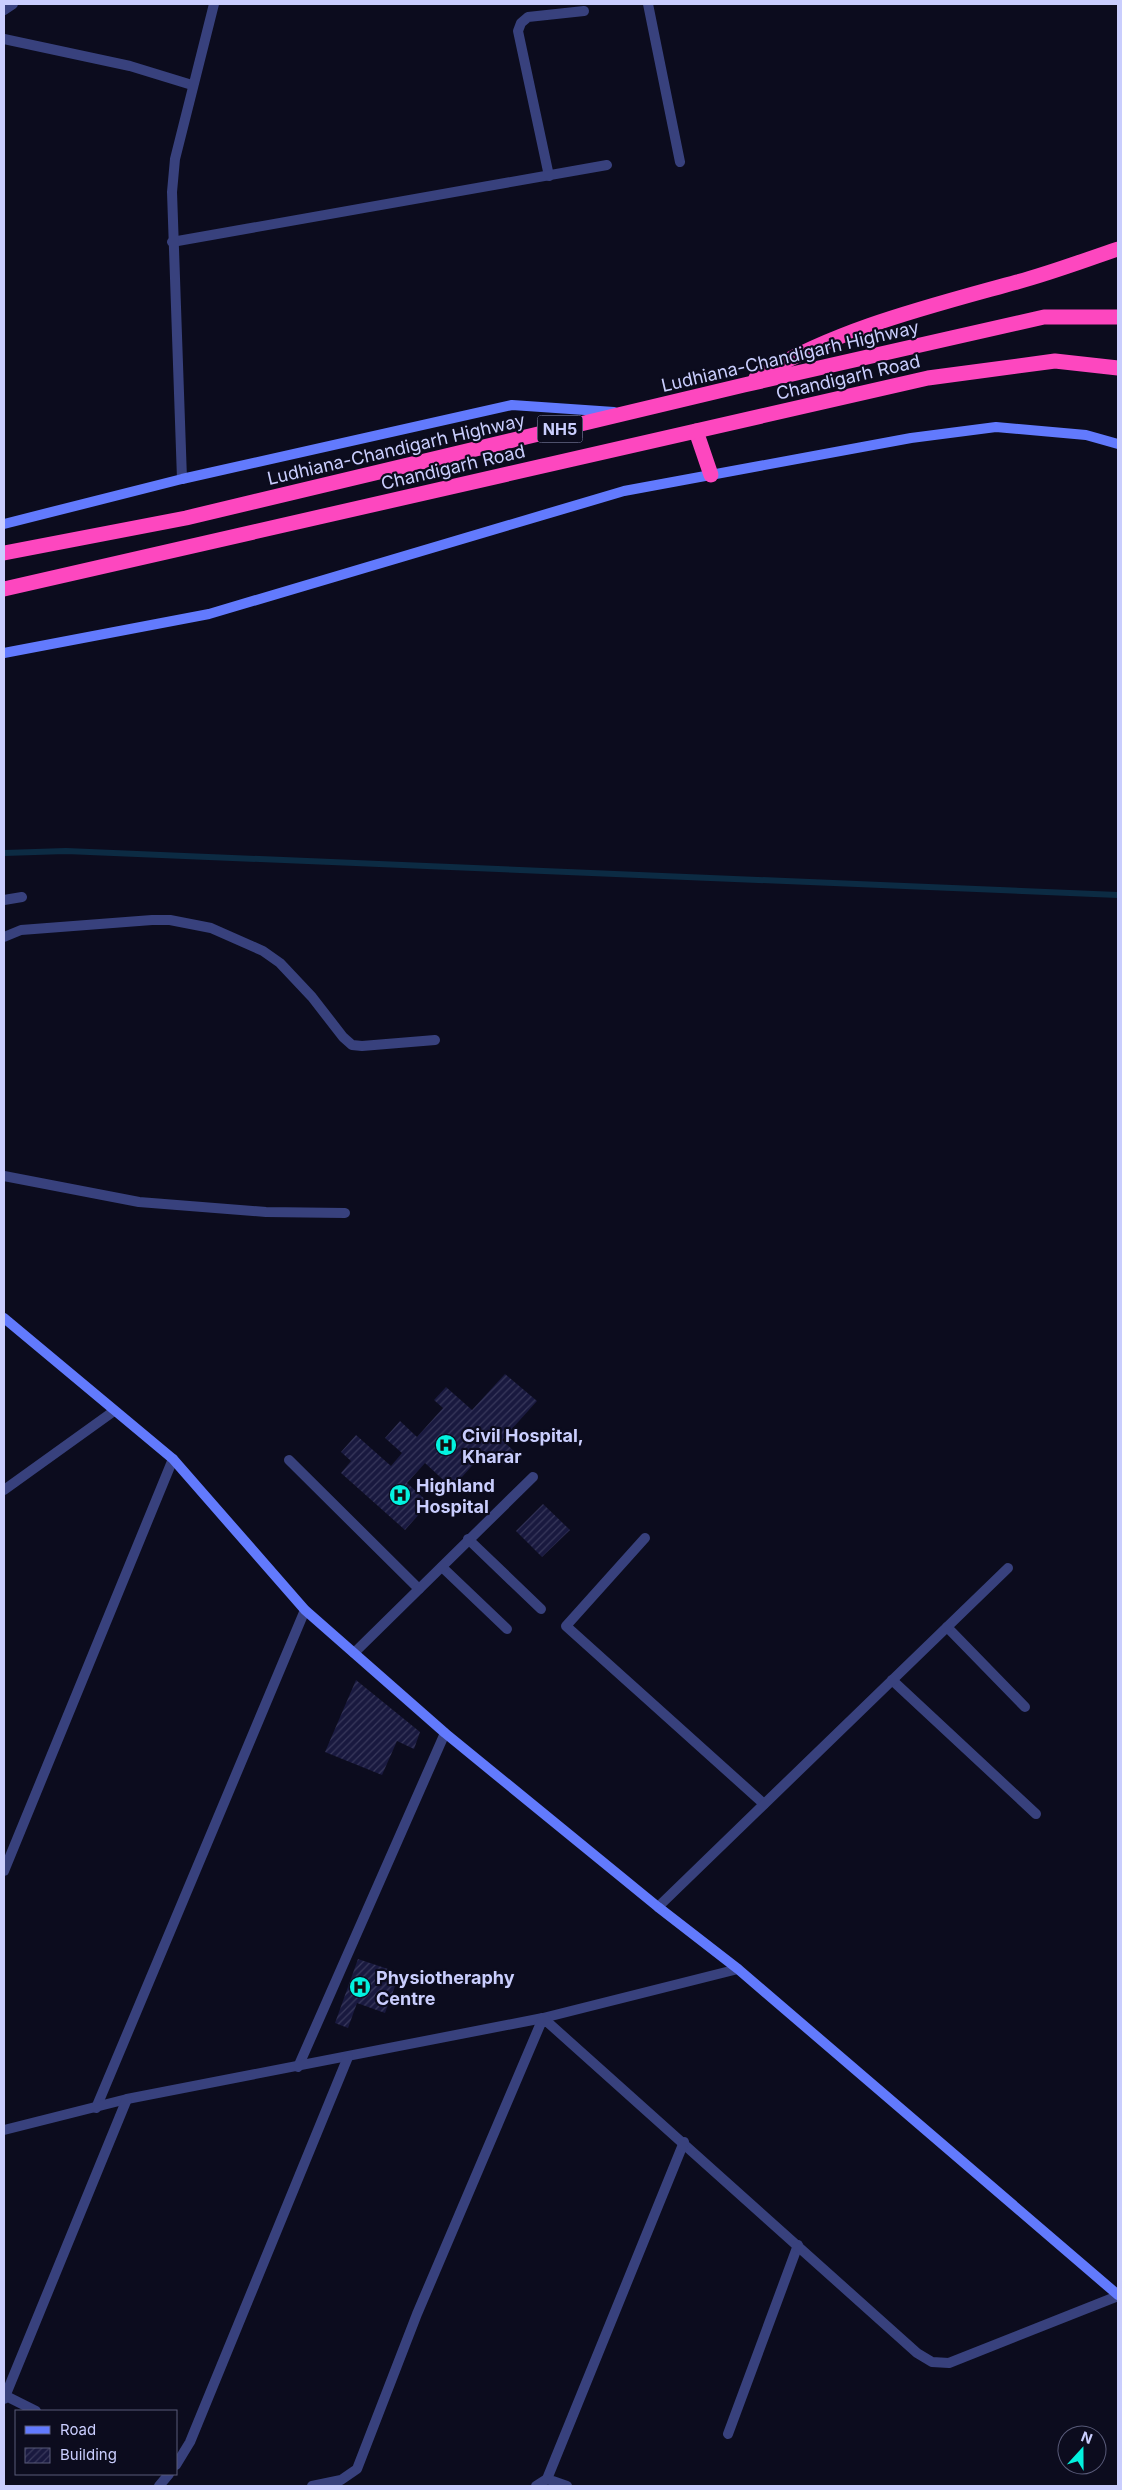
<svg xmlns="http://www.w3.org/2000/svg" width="1122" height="2490" font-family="Inter,sans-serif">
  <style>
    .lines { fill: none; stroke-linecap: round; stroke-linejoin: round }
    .stream { stroke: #0c2b43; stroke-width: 6 }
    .building { fill: url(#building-hatch) }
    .lane { stroke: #38417d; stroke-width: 10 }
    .street { stroke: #38417d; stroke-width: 10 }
    .secondary { stroke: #627afd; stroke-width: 10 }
    .highway { stroke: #fd47bf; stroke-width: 15 }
    .labels { text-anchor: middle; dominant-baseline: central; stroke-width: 4.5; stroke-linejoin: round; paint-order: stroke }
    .shield { fill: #0c0c1e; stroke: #9194bb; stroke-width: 1 }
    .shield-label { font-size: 16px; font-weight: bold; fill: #cacefe }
    .street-label { font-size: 18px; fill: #cacefe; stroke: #0c0c1e }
    .poi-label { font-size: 18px; font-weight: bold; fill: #cacefe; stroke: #0c0c1e; text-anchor: start }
  </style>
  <defs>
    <pattern id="building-hatch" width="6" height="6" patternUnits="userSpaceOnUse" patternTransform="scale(1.25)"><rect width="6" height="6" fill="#19193f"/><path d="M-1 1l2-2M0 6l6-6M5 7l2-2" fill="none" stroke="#39395c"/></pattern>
  </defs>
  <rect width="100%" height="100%" fill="#0c0c1e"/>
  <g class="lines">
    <polyline class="stream" points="4,853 66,851 1118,895"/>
  </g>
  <g class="building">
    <polygon points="505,1374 537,1401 502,1440 516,1453 505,1465 496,1457 489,1465 480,1457 452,1488 425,1463 407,1483 429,1503 405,1530 341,1473 351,1461 341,1452 356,1435 391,1466 402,1453 385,1438 400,1421 417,1437 443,1408 434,1400 446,1387 472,1410"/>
    <polygon points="543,1504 570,1530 542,1557 516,1531"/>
    <polygon points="356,1680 420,1732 414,1749 397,1741 382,1775 325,1752"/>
    <polygon points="358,1959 400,1973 385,2013 357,2003 348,2028 335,2023"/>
  </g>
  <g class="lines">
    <g class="lane">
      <polyline points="549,176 518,31 521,23 528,17 584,11"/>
      <polyline points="172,242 607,165"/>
      <polyline points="4,900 22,897"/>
      <polyline points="4,937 21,930 152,920 170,920 211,928 263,951 280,963 312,997 343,1037 352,1045 362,1046 435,1040"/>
      <polyline points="4,1176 139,1202 266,1212 345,1213"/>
      <polyline points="289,1460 419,1589"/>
      <polyline points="645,1538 566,1626 764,1804"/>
      <polyline points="468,1539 541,1609"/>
      <polyline points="442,1567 507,1629"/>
      <polyline points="947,1627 1025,1707"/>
      <polyline points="354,1653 533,1477"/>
      <polyline points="892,1680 1036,1814"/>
      <polyline points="658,1907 1008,1568"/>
    </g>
    <g class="street">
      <polyline points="648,4 680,162"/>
      <polyline points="4,10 13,4"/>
      <polyline points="4,39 130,66 192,85"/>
      <polyline points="182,479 172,192 175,159 214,4"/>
      <polyline points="4,1490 114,1411"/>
      <polyline points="4,1871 173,1459"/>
      <polyline points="298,2067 445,1733"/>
      <polyline points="96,2108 305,1610"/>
      <polyline points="4,2130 127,2099 543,2018 738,1969"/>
      <polyline points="4,2395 36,2411"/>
      <polyline points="4,2399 127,2099"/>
      <polyline points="728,2434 798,2245"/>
      <polyline points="176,2465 190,2442 348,2057"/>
      <polyline points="159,2486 169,2474"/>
      <polyline points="312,2486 341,2480 357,2469 417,2314 543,2018 917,2353 932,2362 949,2363 1118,2296"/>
      <polyline points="536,2486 547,2479"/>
      <polyline points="567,2486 547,2479 684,2142"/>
    </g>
    <g class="secondary">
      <polyline points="4,524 182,479 512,405 614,412"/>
      <polyline points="4,653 209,614 624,491 911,438 996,427 1086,435 1118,444"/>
      <polyline points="4,1318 173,1459 305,1610 445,1733 658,1907 738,1969 1118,2295"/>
    </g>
    <g class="highway">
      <path d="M756,378c80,-49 171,-71 261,-96 34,-9 68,-22 101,-33"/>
      <polyline points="696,431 711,475"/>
      <polyline points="4,553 186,518 744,385 1044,317 1118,317"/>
      <polyline points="4,589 928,378 1055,361 1118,368"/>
    </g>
  </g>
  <defs>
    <g id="hospital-disc" transform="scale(1.125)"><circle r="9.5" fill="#03f2df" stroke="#0c0c1e"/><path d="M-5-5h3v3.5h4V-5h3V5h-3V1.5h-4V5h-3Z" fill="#111"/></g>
  </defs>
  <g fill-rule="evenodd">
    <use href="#hospital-disc" x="446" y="1445"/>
    <use href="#hospital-disc" x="400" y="1495"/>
    <use href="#hospital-disc" x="360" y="1987"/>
  </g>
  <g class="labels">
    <rect class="shield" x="537.5" y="415.5" width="45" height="27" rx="4"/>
    <g class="shield-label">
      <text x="560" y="429">NH5</text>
    </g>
    <g class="street-label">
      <text transform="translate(790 356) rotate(-13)">Ludhiana-Chandigarh Highway</text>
      <text transform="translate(848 377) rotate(-13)">Chandigarh Road</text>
      <text transform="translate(396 449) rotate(-13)">Ludhiana-Chandigarh Highway</text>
      <text transform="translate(453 467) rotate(-13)">Chandigarh Road</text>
    </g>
    <g class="poi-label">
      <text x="462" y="1435">Civil Hospital,<tspan x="462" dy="21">Kharar</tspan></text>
      <text x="416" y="1485">Highland<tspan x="416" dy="21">Hospital</tspan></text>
      <text x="376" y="1977">Physiotheraphy<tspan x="376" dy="21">Centre</tspan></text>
    </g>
  </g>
  <rect width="1122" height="2490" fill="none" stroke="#cacefe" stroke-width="10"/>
  <rect x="15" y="2410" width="162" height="65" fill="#0c0c1e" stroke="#585a78"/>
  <rect x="25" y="2426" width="25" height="8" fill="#627afd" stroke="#585a78"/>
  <text x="60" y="2435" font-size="15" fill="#cacefe">Road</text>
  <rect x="25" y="2448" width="25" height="15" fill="url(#building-hatch)" stroke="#585a78"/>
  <text x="60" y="2460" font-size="15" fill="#cacefe">Building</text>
  <g transform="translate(1082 2450) rotate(21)"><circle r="24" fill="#0c0c1e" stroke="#585a78"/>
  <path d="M0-4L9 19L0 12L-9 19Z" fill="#03f2df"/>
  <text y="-8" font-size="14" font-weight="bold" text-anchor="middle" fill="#cacefe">N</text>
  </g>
</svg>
